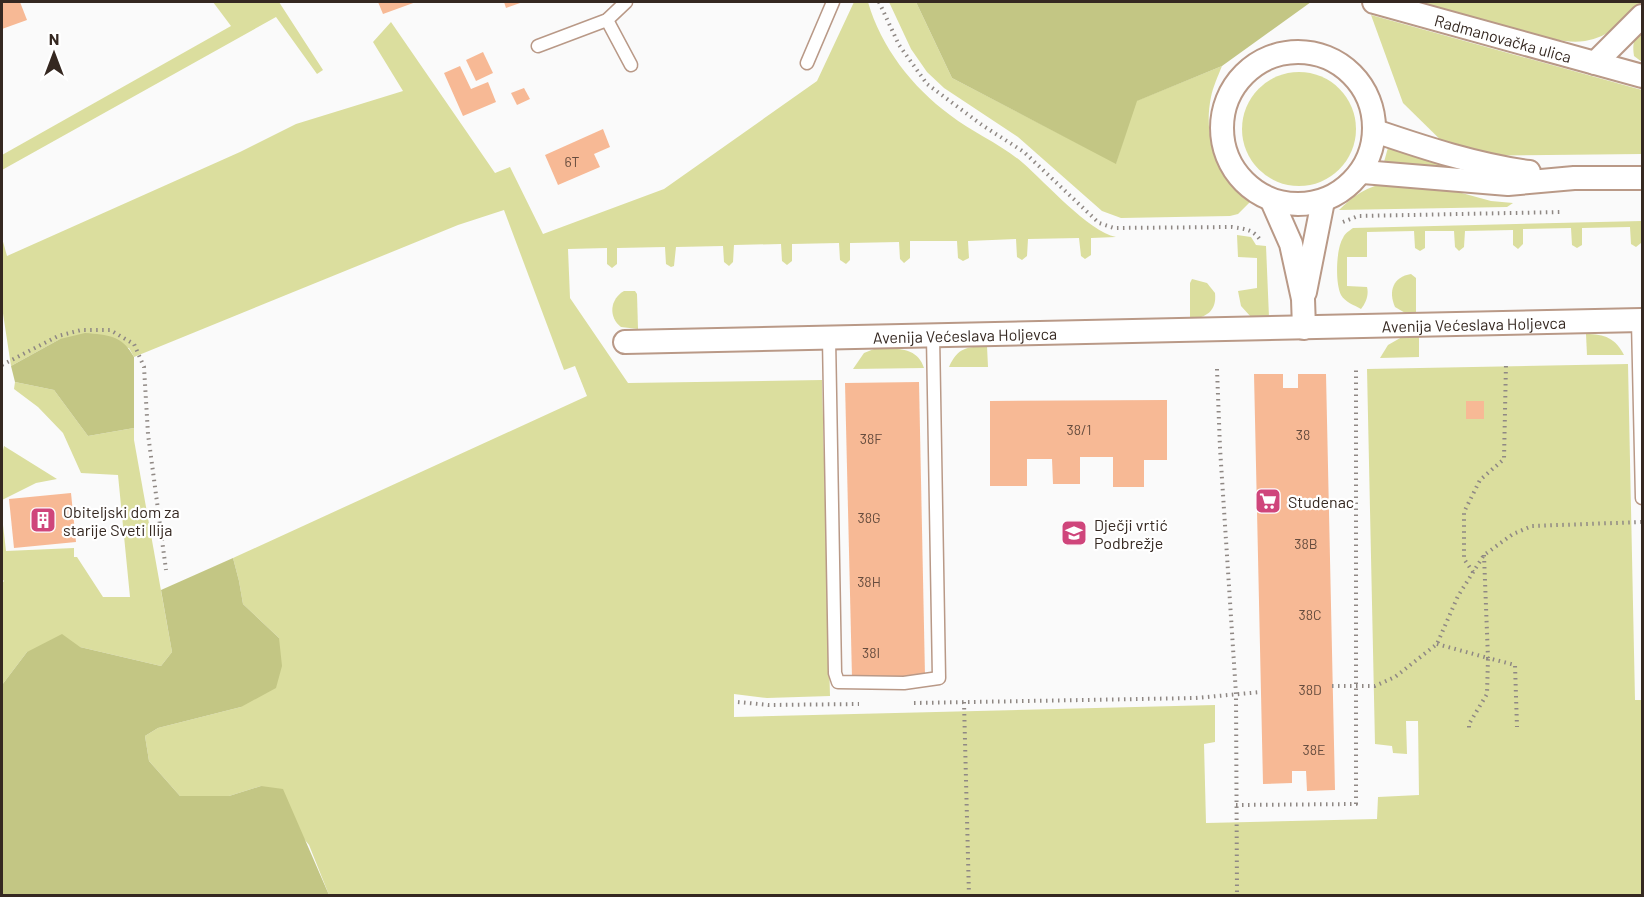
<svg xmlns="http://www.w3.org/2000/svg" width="1644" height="897" font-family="Barlow,sans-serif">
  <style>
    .green { fill: #dbde9e }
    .forest { fill: #c3c684 }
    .building { fill: #f7b995 }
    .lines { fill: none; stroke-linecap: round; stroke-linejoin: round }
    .lane-casing { stroke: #b99987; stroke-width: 15 }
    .street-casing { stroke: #b99987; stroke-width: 26 }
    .path { stroke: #8f8884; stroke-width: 4; stroke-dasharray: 1.5 4.5; stroke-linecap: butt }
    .lane { stroke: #fff; stroke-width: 12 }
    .street { stroke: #fff; stroke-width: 22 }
    .labels { text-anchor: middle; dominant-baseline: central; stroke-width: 4.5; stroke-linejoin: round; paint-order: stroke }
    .number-label { font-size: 14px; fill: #664c3e }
    .street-label { font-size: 16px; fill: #352821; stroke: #fff }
    .poi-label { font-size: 16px; fill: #352821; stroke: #fff; text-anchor: start }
  </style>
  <rect width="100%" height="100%" fill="#fafafa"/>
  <g class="green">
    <polygon points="213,2 279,2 323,70 317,74 276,17 2,170 2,155 231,26"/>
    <path d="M854,2h14c13,45 44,85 82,113 23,18 51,29 73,48 23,20 65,68 93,74l-25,1v17l-6,4 -4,-3 -2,-18 -51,1 -1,17 -5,4 -5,-3 -1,-18 -48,2 1,17 -6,3 -5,-3 -1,-17h-47v17l-6,5 -4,-4 -1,-17 -49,1v17l-4,4 -6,-4 -1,-17 -47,1v17l-5,4 -5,-4 -1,-17 -47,1 -1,17 -4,4 -5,-4 -1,-16 -47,1 -2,19 -3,1 -5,-3 -1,-17 -48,1v16l-5,4 -5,-4v-16l-39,1 2,49 58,85 194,-3 8,316 -63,2 -33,-4v23l481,-12v37l-11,2 2,79 171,-4 1,-22 41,-2 -1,-74h-12l1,33 -14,-1 -1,-7 -17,-2 -8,-375 261,-5 7,336h7v195h-1313l-20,-50 -48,-59 -32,10h-49l-31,-35 -4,-25 13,-8 83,-21 38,-69 -36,-34 -4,-23 -6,-23 354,-162 -12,-30 -11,4 -60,-160 -46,15 -324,132 -5,-9 -69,-9 -49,27 -9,-59v-69l5,18 233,-104 56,-28 107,-33 -30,-49 18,-20 104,151 15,-6 33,67 121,-45 153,-108z"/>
    <path d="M889,2h27l36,76 164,85 20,-62 86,-35c-4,10 -9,21 -11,31 -9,44 9,76 40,104l-13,13 -8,2 -109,2 -19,-7 -84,-74 -74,-49 -17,-16 -16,-23z"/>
    <path d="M1418,2h224v3c-16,16 -33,32 -57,36 -17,3 -35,-3 -51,-7 -39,-9 -77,-21 -116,-32z"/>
    <polygon points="1371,15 1642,90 1642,154 1457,156 1403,103"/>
    <path d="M1642,28v34l-8,-6c-2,-13 0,-18 8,-28z"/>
    <circle cx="1299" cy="129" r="57"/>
    <polygon points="1389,144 1479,169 1423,170 1384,162"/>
    <path d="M1388,182l59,7 44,12 22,2 -6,4 -168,3c15,-15 28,-23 49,-28z"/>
    <path d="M1642,221l-1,22 -5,4 -5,-3 -1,-17 -48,1v17l-5,3 -5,-3 -1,-17 -48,1v15l-5,5 -5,-4v-15l-48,1 -1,16 -5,4 -4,-4 -1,-16h-29v17l-5,3 -5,-3 -1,-17 -47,1v25h-20v29l20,1c2,8 -1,16 -6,22 -7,-4 -16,-7 -20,-14 -6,-12 -5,-46 2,-57 2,-5 6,-7 10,-10z"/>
    <polygon points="1237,235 1251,237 1256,245 1266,246 1269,317 1251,317 1241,306 1238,291 1257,288 1257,258 1238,257"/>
    <path d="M1411,274l5,4v36h-9l-12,-7c-7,-16 -2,-30 16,-33z"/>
    <path d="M1192,279l15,4 8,10c2,18 -9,25 -25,26v-36z"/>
    <path d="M624,291h11l2,3 1,35 -17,-2c-13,-10 -11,-28 3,-36z"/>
    <path d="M1586,334c19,0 29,4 38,21h-37z"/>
    <polygon points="1402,337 1419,337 1419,357 1380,358 1388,345"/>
    <path d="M987,346l1,21h-39c9,-20 18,-20 38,-21z"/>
    <path d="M874,349c19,0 43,-4 50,19l-71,1 11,-16z"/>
    <polygon points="15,382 54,390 88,436 134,428 134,440 172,652 161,666 80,647 27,652 2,685 2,583 4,581 2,579 2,516 6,551 74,548 74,557 77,557 103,597 130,597 118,475 81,473 63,433 38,407 14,389"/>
    <polygon points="4,446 57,479 36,483 2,500 2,454"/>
  </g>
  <g class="forest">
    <polygon points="916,2 1311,2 1222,66 1137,101 1116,164 952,78"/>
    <path d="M85,333c23,2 37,2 49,24v71l-46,8 -34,-46 -39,-8 -4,-16 49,-27z"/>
    <polygon points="233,558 239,581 243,604 279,638 282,666 276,688 241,707 158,728 145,736 149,761 180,796 229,796 261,786 283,789 329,895 2,895 2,685 27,652 62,634 80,647 161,666 172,652 161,590"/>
  </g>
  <g class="building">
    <polygon points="2,2 20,2 27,20 2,29"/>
    <polygon points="378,2 416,2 383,14"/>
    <polygon points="504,2 523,2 506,8"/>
    <polygon points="483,52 493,73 476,81 466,60"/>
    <polygon points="460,66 471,89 488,82 496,102 463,116 444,73"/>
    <polygon points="524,88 530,99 517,105 511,93"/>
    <polygon points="603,129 610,147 594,154 600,167 558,185 545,155"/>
    <polygon points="1254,374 1283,374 1283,388 1298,388 1298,374 1326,374 1335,790 1307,791 1306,771 1292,771 1292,783 1263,784"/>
    <polygon points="919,382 925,676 852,678 845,383"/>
    <polygon points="1167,400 1167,460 1144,460 1144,487 1113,487 1113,457 1080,457 1080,484 1053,484 1052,459 1027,459 1027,486 990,486 990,401"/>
    <rect x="1466" y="401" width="18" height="18"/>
    <polygon points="71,493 76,542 14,548 9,499"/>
  </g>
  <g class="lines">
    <g class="lane-casing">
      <g id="lane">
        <polyline points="607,20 631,65"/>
        <polyline points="538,46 607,20 626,2"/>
        <polyline points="807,63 833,2"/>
        <polyline points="1638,321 1642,498"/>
        <polyline points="829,338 835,673 838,682 904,683 939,678 933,336"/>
      </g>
    </g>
    <g class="street-casing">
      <g id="street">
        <path id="s1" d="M1374,2l268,74"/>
        <circle cx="1298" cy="128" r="76"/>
        <polyline points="1595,63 1642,16"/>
        <path d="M1375,131c50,17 102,34 154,41"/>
        <polyline points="1363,172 1508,184 1574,178 1642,178"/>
        <polyline points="1272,201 1291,244 1303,299 1304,328"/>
        <polyline points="1305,292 1323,201"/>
        <path id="s2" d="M625,342l1017,-22"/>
      </g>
    </g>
    <g class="path">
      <path d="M879,2l20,43 28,39 55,41 42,27 75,71 15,5 118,-1c13,2 21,2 29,14"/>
      <polyline points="1343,222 1358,216 1562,212"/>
      <polyline points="2,365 58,336 81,330 110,330 134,344 144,367 148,434 166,570"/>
      <polyline points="1217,369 1220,448 1236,694 1237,896"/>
      <polyline points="1484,555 1488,658 1515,665 1517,727"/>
      <polyline points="1473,572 1464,559 1464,512 1480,480 1504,459 1506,363"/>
      <polyline points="1437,644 1488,658 1487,694 1469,724 1469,728"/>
      <polyline points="1332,686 1375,686 1395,677 1437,644 1458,596 1484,555 1513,534 1532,526 1642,522"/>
      <polyline points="738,702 769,705 859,704"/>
      <polyline points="964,702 969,896"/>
      <polyline points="914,703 1196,698 1261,692"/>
      <polyline points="1236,805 1356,804 1356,367"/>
    </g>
    <use href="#lane" class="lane"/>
    <use href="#street" class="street"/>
  </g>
  <defs>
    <g id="supermarket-square" transform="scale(1.35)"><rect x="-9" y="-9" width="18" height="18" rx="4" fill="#cf457b" stroke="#fff"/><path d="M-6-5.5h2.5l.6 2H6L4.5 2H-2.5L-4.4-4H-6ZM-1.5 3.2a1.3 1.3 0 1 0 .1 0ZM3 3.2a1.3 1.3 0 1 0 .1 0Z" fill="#fff"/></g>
    <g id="building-square" transform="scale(1.35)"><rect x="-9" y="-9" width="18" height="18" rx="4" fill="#cf457b" stroke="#fff"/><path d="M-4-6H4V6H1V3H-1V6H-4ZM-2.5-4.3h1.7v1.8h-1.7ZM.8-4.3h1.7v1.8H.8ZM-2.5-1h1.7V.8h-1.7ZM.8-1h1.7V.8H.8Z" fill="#fff"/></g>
    <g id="school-square" transform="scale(1.35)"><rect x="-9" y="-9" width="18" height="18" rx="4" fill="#cf457b" stroke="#fff"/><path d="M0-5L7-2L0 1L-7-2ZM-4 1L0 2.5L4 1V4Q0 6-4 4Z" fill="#fff"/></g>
  </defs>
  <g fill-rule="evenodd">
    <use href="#supermarket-square" x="1268" y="501"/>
    <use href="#building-square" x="43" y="520"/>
    <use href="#school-square" x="1074" y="533"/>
  </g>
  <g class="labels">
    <g class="number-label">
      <text x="572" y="161">6T</text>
      <text x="1079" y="429">38/1</text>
      <text x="1303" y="434">38</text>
      <text x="871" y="438">38F</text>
      <text x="869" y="517">38G</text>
      <text x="1306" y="543">38B</text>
      <text x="869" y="581">38H</text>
      <text x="1310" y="614">38C</text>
      <text x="871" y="652">38I</text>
      <text x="1310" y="689">38D</text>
      <text x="1314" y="749">38E</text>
    </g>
    <g class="street-label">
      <text stroke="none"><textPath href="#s1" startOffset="134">Radmanovačka ulica</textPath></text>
      <text stroke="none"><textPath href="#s2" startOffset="849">Avenija Većeslava Holjevca</textPath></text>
      <text stroke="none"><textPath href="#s2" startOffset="340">Avenija Većeslava Holjevca</textPath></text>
    </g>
    <g class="poi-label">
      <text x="1288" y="501">Studenac</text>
      <text x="63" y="511">Obiteljski dom za<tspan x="63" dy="18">starije Sveti Ilija</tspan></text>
      <text x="1094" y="524">Dječji vrtić<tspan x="1094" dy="18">Podbrežje</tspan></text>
    </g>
  </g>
  <rect width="1644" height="897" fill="none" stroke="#352821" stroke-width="6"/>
  <g transform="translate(54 54)" stroke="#ffffff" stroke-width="4.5" paint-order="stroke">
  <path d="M0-4.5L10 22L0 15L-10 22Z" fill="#352821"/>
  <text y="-9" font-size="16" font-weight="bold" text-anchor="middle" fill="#352821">N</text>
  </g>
</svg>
